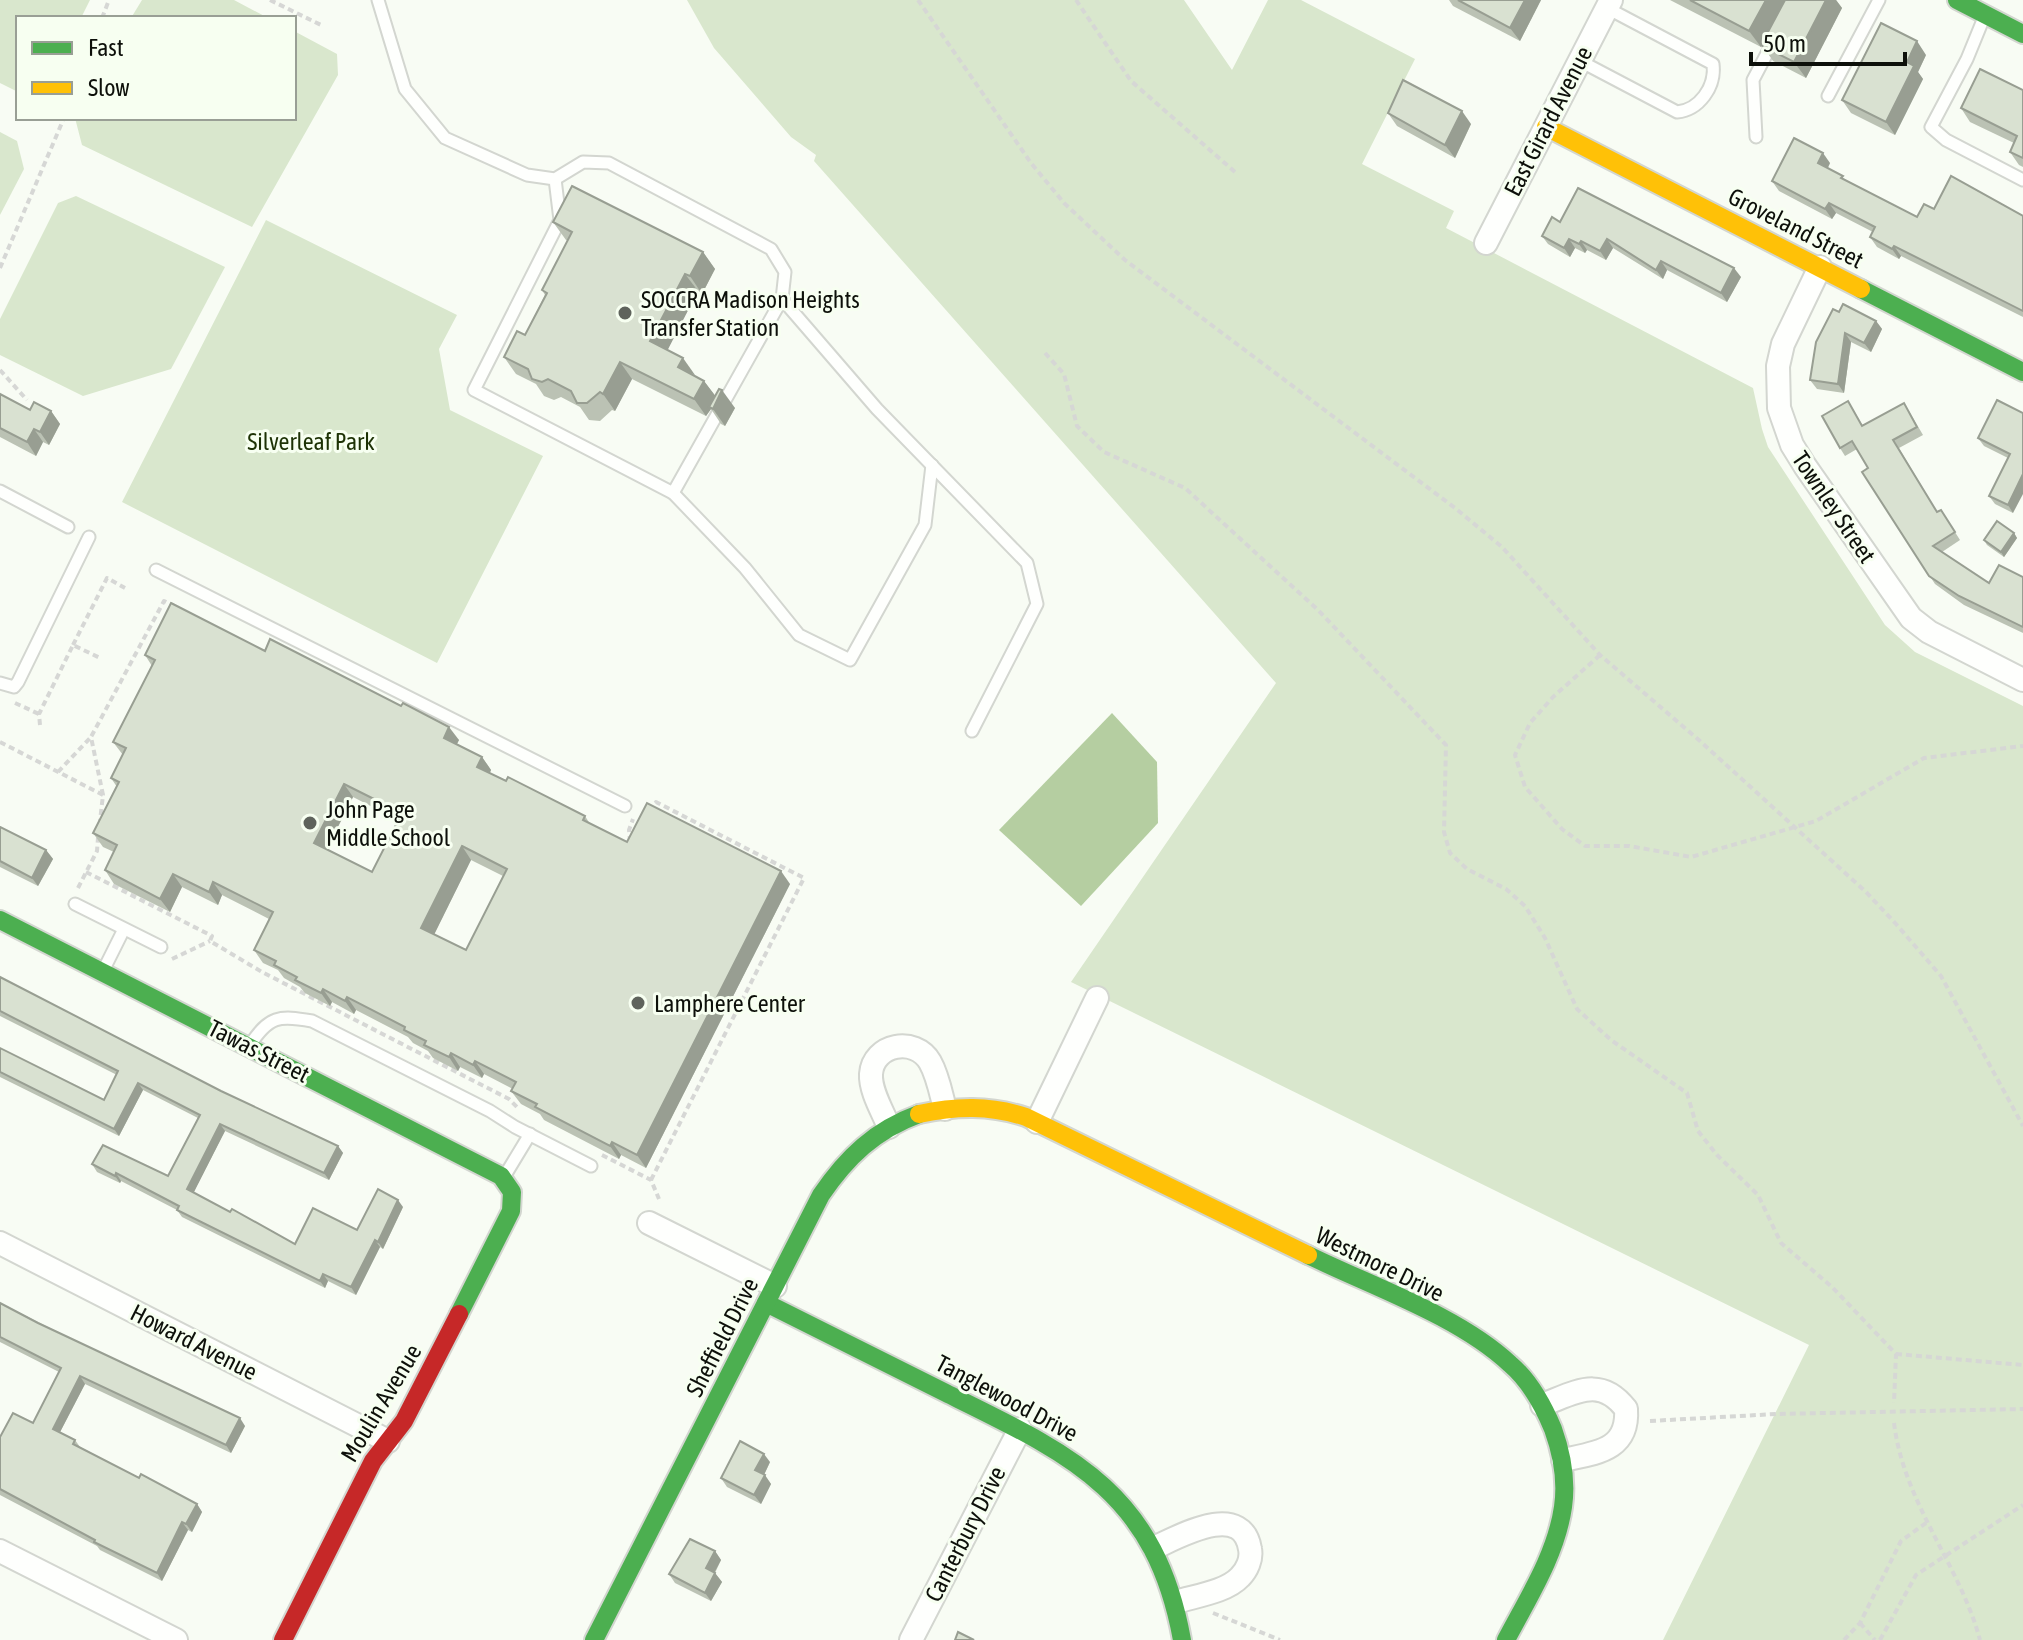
<svg xmlns="http://www.w3.org/2000/svg" width="2023" height="1640" font-family="'Asap Condensed',sans-serif">
  <style>
    .green { fill: #d9e7cd }
    .water { fill: #b5cea1 }
    .lines { fill: none; stroke-linecap: round; stroke-linejoin: round }
    .lane-casing { stroke: #d3d6d0; stroke-width: 15 }
    .street-casing { stroke: #d3d6d0; stroke-width: 26 }
    .fast-casing { stroke: #d3d6d0; stroke-width: 22 }
    .slow-casing { stroke: #d3d6d0; stroke-width: 22 }
    .jam-casing { stroke: #d3d6d0; stroke-width: 22 }
    .path { stroke: #d6d7d5; stroke-width: 4; stroke-dasharray: 6 4; stroke-linecap: butt }
    .lane { stroke: #fefffd; stroke-width: 11 }
    .street { stroke: #fefffd; stroke-width: 22 }
    .fast { stroke: #4caf50; stroke-width: 18 }
    .slow { stroke: #ffc107; stroke-width: 18 }
    .jam { stroke: #c62828; stroke-width: 18 }
    .wall { fill: #bbc2b4; fill-rule: evenodd }
    .shaded-wall { fill: #989e92 }
    .building { fill: #d9e1d1; stroke: #989e92; stroke-width: 2; fill-rule: evenodd }
    .poi-dot { fill: #5f635c; stroke: #f7fff1; stroke-width: 3 }
    .labels { text-anchor: middle; dominant-baseline: central; stroke-width: 6; stroke-linejoin: round; paint-order: stroke }
    .street-label { font-size: 24px; fill: #0d100a; stroke: #f7fff1 }
    .poi-label { font-size: 24px; fill: #0d100a; stroke: #f7fff1; text-anchor: start }
    .park-label { font-size: 24px; fill: #1d3205; stroke: #f7fff1 }
  </style>
  <rect width="100%" height="100%" fill="#f8fcf4"/>
  <g class="green">
    <polygon points="0,0 90,0 81,18 18,18 18,92 0,83"/>
    <polygon points="142,0 234,0 268,18 131,18"/>
    <polygon points="687,0 1184,0 1232,70 1268,0 1301,0 1415,59 1362,164 1454,211 1446,228 1753,388 1762,429 1768,447 1885,625 1915,652 2023,706 2023,1640 1663,1640 1809,1345 1071,982 1276,683 814,161 816,155 791,137 714,48"/>
    <polygon points="294,31 337,54 338,75 252,227 82,145 75,118 294,118"/>
    <polygon points="0,132 17,141 24,169 0,215"/>
    <polygon points="76,196 225,267 171,369 83,396 0,355 0,319 58,203"/>
    <polygon points="266,220 457,315 439,349 450,410 543,456 437,663 122,502"/>
  </g>
  <polygon class="water" points="1112,713 1157,762 1158,823 1081,906 999,830"/>
  <g class="lines">
    <g class="lane-casing">
      <g id="lane">
        <polyline points="378,0 405,89 445,138 527,175 555,179 583,162 609,163 771,249 785,272 782,299 673,493 474,390 560,220 555,179"/>
        <polyline points="1985,15 1967,59 1931,127 1946,140 2023,180"/>
        <path d="M1580,61l97,51c22,-2 39,-25 36,-48l-106,-56"/>
        <polyline points="1828,96 1879,0"/>
        <polyline points="1756,137 1753,80 1774,40"/>
        <polyline points="782,299 877,409 1027,563 1037,604 972,731"/>
        <polyline points="0,491 68,527"/>
        <polyline points="673,493 745,568 799,635 850,660 925,525 932,465"/>
        <polyline points="156,570 625,806"/>
        <polyline points="0,683 14,687 18,682 89,537"/>
        <polyline points="75,904 161,947"/>
        <polyline points="103,971 124,929"/>
        <path d="M250,1045c19,-29 29,-30 62,-24l178,90 25,16 76,39"/>
        <polyline points="504,1177 530,1134"/>
      </g>
    </g>
    <g class="street-casing">
      <g id="street">
        <polyline points="1486,243 1611,0"/>
        <polyline points="1820,267 1783,344 1778,366 1779,408 1792,445 1805,466 1911,618 1929,632 2023,680"/>
        <polyline points="1037,1122 1097,998"/>
        <path d="M889,1127c-6,-15 -19,-36 -18,-53 2,-30 44,-38 59,-12 8,14 11,32 15,47"/>
        <polyline points="649,1223 775,1286"/>
        <polyline points="0,1243 388,1441"/>
        <path d="M1542,1405c33,-12 58,-30 84,4 3,42 -31,44 -63,51"/>
        <path d="M1154,1548c24,-11 88,-48 96,1 2,10 -3,21 -10,28 -14,15 -45,19 -64,25"/>
        <polyline points="0,1551 176,1640"/>
        <polyline points="911,1640 1020,1429"/>
      </g>
    </g>
    <g class="fast-casing">
      <g id="fast">
        <polyline points="1957,0 2023,34"/>
        <polyline points="1861,289 2023,372"/>
        <polyline points="0,920 501,1176 512,1192 511,1211 459,1314"/>
        <path d="M1308,1255c63,31 151,61 202,109 20,17 33,41 43,65 9,25 14,51 10,78 -7,48 -35,91 -57,133"/>
        <path d="M766,1303c60,30 120,60 180,90 124,61 209,98 236,247"/>
        <path d="M594,1640l227,-445c26,-38 54,-65 98,-81"/>
      </g>
    </g>
    <g class="slow-casing">
      <g id="slow">
        <polyline points="1546,127 1861,289"/>
        <path d="M919,1114c37,-8 71,-9 107,3l282,138"/>
      </g>
    </g>
    <g class="jam-casing">
      <polyline id="jam" points="283,1640 373,1461 404,1421 459,1314"/>
    </g>
    <g class="path">
      <polyline points="270,0 323,26"/>
      <polyline points="918,0 1031,163 1064,203 1125,260 1455,508 1502,547 1600,655 1700,741 1866,892 1896,924 1941,976 2023,1126"/>
      <polyline points="1076,0 1131,81 1235,172"/>
      <polyline points="102,18 109,0"/>
      <polyline points="0,268 64,118"/>
      <polyline points="1045,353 1064,374 1077,426 1104,452 1185,488 1318,610 1446,745 1444,832 1450,853 1467,869 1506,889 1525,906 1545,938 1577,1009 1611,1040 1687,1093 1698,1131 1717,1155 1758,1195 1781,1243 1832,1287 1896,1354 1894,1403"/>
      <polyline points="0,370 27,400"/>
      <polyline points="73,645 107,578 125,588"/>
      <polyline points="1600,655 1553,697 1530,723 1515,755 1525,787 1562,829 1585,846 1629,846 1691,857 1816,821 1924,758 2023,746"/>
      <polyline points="15,703 39,714"/>
      <polyline points="40,725 39,714 73,645 100,658"/>
      <polyline points="0,742 103,795 100,821"/>
      <polyline points="58,772 91,737"/>
      <polyline points="103,795 91,737 164,601 174,606"/>
      <polyline points="630,842 629,830 633,819"/>
      <polyline points="86,872 212,936 210,941 262,972 509,1099 518,1108"/>
      <polyline points="78,888 97,851 98,838"/>
      <polyline points="172,959 210,941"/>
      <polyline points="602,1155 651,1180 659,1199"/>
      <polyline points="651,1180 804,878 656,802 651,811"/>
      <polyline points="1896,1354 2023,1365"/>
      <polyline points="1650,1421 1776,1414 2023,1409"/>
      <path d="M1894,1423c10,81 66,142 86,217"/>
      <polyline points="1213,1613 1280,1640"/>
      <polyline points="1860,1623 1875,1640"/>
      <polyline points="1844,1640 1860,1623 1901,1541 1926,1523"/>
      <polyline points="1880,1640 1916,1575 2023,1505"/>
    </g>
    <use href="#lane" class="lane"/>
    <use href="#street" class="street"/>
    <use href="#fast" class="fast"/>
    <use href="#slow" class="slow"/>
    <use href="#jam" class="jam"/>
  </g>
  <g class="wall">
    <polygon points="1449,0 1541,0 1520,41 1453,6"/>
    <polygon points="1670,0 1836,0 1842,8 1806,78 1773,61 1762,45 1761,47"/>
    <polygon points="1926,55 1918,72 1923,79 1895,135 1851,113 1842,100"/>
    <polygon points="2023,90 2023,167 2019,165 2010,152 2014,143 1970,122 1961,108"/>
    <polygon points="1388,113 1471,124 1455,158 1397,126"/>
    <polygon points="1830,163 1828,168 1846,180 1917,217 1934,209 2023,216 2023,317 1901,256 1899,259 1877,247 1870,237 1873,232 1836,213 1832,219 1779,191 1772,181"/>
    <polygon points="553,222 703,252 715,269 702,294 698,291 667,350 695,376 704,381 715,396 735,408 725,426 721,424 711,409 706,416 632,379 615,411 612,410 600,421 589,420 580,407 561,397 554,400 544,396 536,384 516,374 504,357 525,335 545,295 542,290 568,241 566,240"/>
    <polygon points="1560,222 1741,277 1727,302 1667,270 1663,279 1613,248 1606,260 1587,250 1585,253 1575,248 1570,257 1548,244 1542,236"/>
    <polygon points="1839,312 1876,321 1882,329 1871,352 1851,342 1844,393 1817,389 1810,380"/>
    <polygon points="0,394 30,410 51,411 60,424 49,445 43,442 36,456 0,437"/>
    <polygon points="1848,401 1863,426 1909,411 1923,435 1899,448 1937,512 1941,510 1960,540 1942,552 1989,583 2023,577 2023,633 1964,605 1935,584 1862,472 1868,468 1857,449 1845,456 1840,448"/>
    <polygon points="2023,413 2013,513 1995,504 1989,496 2008,458 1984,446 1978,438"/>
    <polygon points="2014,533 2017,538 2004,557 1987,545 1984,540"/>
    <path d="M265,651l194,89 -2,4 25,13 9,13 -1,3 95,43 5,8 37,18 163,42 -144,284 -25,-13 -2,4 -75,-39 -4,-6 -19,-10 -10,-13 2,-2 -29,-15 -2,4 -22,-11 -2,4 -25,-13 -5,-7 -15,-8 -5,-6 -52,-27 -2,4 -22,-12 -2,4 -25,-13 -5,-6 -16,-9 -6,-8 -15,-7 -9,-13 15,-31 -47,-24 -4,10 -36,-18 -12,25 -56,-28 -9,-14 9,-18 -11,-5 -10,-14 24,-46 -6,-9 12,-23 -10,-13 39,-76 -7,-11zM353,797l45,23 -26,52 -45,-23zM471,860l32,16 -37,74 -32,-16z"/>
    <polygon points="0,827 46,850 53,859 38,886 0,867"/>
    <polygon points="0,977 221,1091 338,1146 343,1153 329,1180 225,1131 193,1193 295,1244 357,1230 403,1207 383,1249 380,1247 356,1295 328,1281 325,1288 182,1217 177,1210 121,1181 120,1183 97,1172 92,1164 168,1176 198,1118 143,1090 119,1136 0,1077 0,1048 104,1100 117,1075 0,1016"/>
    <polygon points="0,1303 245,1426 231,1453 85,1384 60,1432 75,1440 80,1447 139,1478 197,1504 202,1512 192,1532 188,1530 162,1581 100,1550 97,1546 0,1495 0,1437 33,1423 59,1372 0,1342"/>
    <polygon points="770,1462 764,1475 771,1484 761,1504 727,1487 721,1478"/>
    <polygon points="715,1551 721,1560 715,1573 722,1582 711,1601 675,1583 669,1574"/>
  </g>
  <g class="shaded-wall">
    <polygon points="1525,0 1541,0 1520,41 1510,28"/>
    <polygon points="1766,0 1786,0 1761,47 1749,31"/>
    <polygon points="1826,0 1836,0 1842,8 1806,78 1794,62"/>
    <polygon points="1917,41 1926,55 1918,72 1923,79 1895,135 1886,122 1907,62"/>
    <polygon points="1462,111 1471,124 1455,158 1445,145"/>
    <polygon points="1823,153 1830,163 1825,173 1818,163"/>
    <polygon points="1829,203 1836,213 1832,219 1825,209"/>
    <polygon points="1569,239 1575,248 1570,257 1564,248"/>
    <polygon points="1607,239 1613,248 1606,260 1600,251"/>
    <polygon points="1581,241 1587,250 1585,253 1579,244"/>
    <polygon points="1894,246 1901,256 1899,259 1892,249"/>
    <polygon points="703,252 715,269 702,294 690,276"/>
    <polygon points="1661,261 1667,270 1663,279 1656,270"/>
    <polygon points="1734,268 1741,277 1727,302 1721,293"/>
    <polygon points="685,274 698,291 663,359 650,341"/>
    <polygon points="1876,321 1882,329 1871,352 1864,343"/>
    <polygon points="1845,333 1851,342 1844,393 1838,384"/>
    <polygon points="683,358 695,375 678,367"/>
    <polygon points="620,362 632,379 615,411 603,394"/>
    <polygon points="704,381 717,398 709,407 711,409 706,416 694,399"/>
    <polygon points="722,390 735,408 725,426 713,409"/>
    <polygon points="51,411 60,424 49,445 40,432"/>
    <polygon points="34,429 43,442 36,456 27,442"/>
    <polygon points="2023,474 2023,494 2013,513 2008,505"/>
    <polygon points="2014,533 2017,538 2004,557 2001,552"/>
    <polygon points="449,727 459,740 453,751 444,738"/>
    <polygon points="482,757 491,770 486,780 477,767"/>
    <polygon points="344,784 353,797 323,856 314,843"/>
    <polygon points="462,846 471,860 431,941 421,928"/>
    <polygon points="46,850 53,859 38,886 32,878"/>
    <polygon points="781,871 790,884 646,1168 637,1155"/>
    <polygon points="173,874 182,887 170,912 160,899"/>
    <polygon points="213,882 222,895 218,905 209,892"/>
    <polygon points="323,989 332,1002 330,1006 321,993"/>
    <polygon points="347,997 356,1010 354,1014 345,1001"/>
    <polygon points="451,1053 460,1067 458,1071 449,1057"/>
    <polygon points="475,1061 484,1074 482,1078 473,1065"/>
    <polygon points="138,1083 143,1090 119,1136 114,1129"/>
    <polygon points="220,1124 225,1131 192,1196 187,1189"/>
    <polygon points="612,1142 621,1155 619,1159 610,1146"/>
    <polygon points="338,1146 343,1153 329,1180 324,1173"/>
    <polygon points="116,1173 121,1181 120,1183 115,1176"/>
    <polygon points="398,1200 403,1207 383,1249 378,1242"/>
    <polygon points="375,1240 380,1247 356,1295 351,1287"/>
    <polygon points="323,1274 328,1281 325,1288 320,1281"/>
    <polygon points="80,1376 85,1384 58,1436 53,1429"/>
    <polygon points="240,1418 245,1426 231,1453 226,1445"/>
    <polygon points="764,1454 770,1462 762,1479 755,1470"/>
    <polygon points="765,1475 771,1484 761,1504 754,1495"/>
    <polygon points="197,1504 202,1512 192,1532 186,1524"/>
    <polygon points="182,1522 188,1530 162,1581 157,1573"/>
    <polygon points="715,1551 721,1560 712,1577 706,1568"/>
    <polygon points="715,1573 722,1582 711,1601 705,1593"/>
  </g>
  <g class="building">
    <polygon points="1458,0 1525,0 1510,28"/>
    <polygon points="1690,0 1766,0 1749,31"/>
    <polygon points="1785,0 1826,0 1794,62 1761,45"/>
    <polygon points="1881,23 1917,41 1907,62 1914,66 1886,122 1842,100"/>
    <polygon points="1980,69 2023,90 2023,158 2010,152 2017,136 1961,108"/>
    <polygon points="1403,80 1462,111 1445,145 1388,113"/>
    <polygon points="1794,138 1823,153 1818,163 1843,176 1841,178 1917,217 1924,204 1934,209 1951,176 2023,216 2023,311 1894,246 1892,249 1870,237 1875,227 1829,203 1825,209 1772,181"/>
    <polygon points="572,186 703,252 690,276 685,274 650,341 683,358 678,367 704,381 694,399 620,362 603,394 600,392 587,403 577,403 571,391 548,379 542,382 532,379 528,369 504,357 517,331 525,335 547,293 542,290 572,232 553,222"/>
    <polygon points="1578,188 1734,268 1721,293 1661,261 1656,270 1607,239 1600,251 1581,241 1579,244 1569,239 1564,248 1542,236 1552,217 1560,222"/>
    <polygon points="1843,304 1876,321 1864,343 1845,333 1838,384 1810,380 1816,342 1833,309 1839,312"/>
    <polygon points="719,389 722,390 713,409 709,407"/>
    <polygon points="0,394 30,410 34,402 51,411 40,432 34,429 27,442 0,428"/>
    <polygon points="1997,400 2023,413 2023,474 2008,505 1989,496 2010,454 1978,438"/>
    <polygon points="1848,401 1862,426 1904,403 1917,427 1893,440 1937,512 1941,510 1955,532 1933,546 1989,583 1999,565 2023,577 2023,627 1959,596 1929,576 1862,472 1868,468 1852,441 1840,448 1822,416"/>
    <polygon points="1997,521 2014,533 2001,552 1984,540"/>
    <path d="M171,603l94,48 5,-12 131,67 2,-3 46,24 -5,11 38,19 -5,10 29,14 2,-4 77,39 -2,4 44,22 20,-39 134,68 -144,284 -25,-13 -2,4 -75,-39 2,-3 -26,-13 5,-9 -41,-21 -2,4 -22,-12 -2,4 -25,-12 2,-4 -22,-11 1,-3 -58,-30 -2,4 -22,-12 -2,4 -26,-13 2,-3 -23,-12 2,-4 -22,-11 19,-38 -60,-30 -4,10 -36,-18 -13,25 -55,-29 12,-25 -24,-12 26,-51 -8,-4 15,-30 -13,-6 42,-82 -10,-5zM344,784l58,29 -30,59 -58,-29zM462,846l45,23 -41,81 -45,-22z"/>
    <polygon points="0,827 46,850 32,878 0,861"/>
    <polygon points="0,977 221,1091 338,1146 324,1173 220,1124 187,1189 230,1212 232,1209 295,1244 313,1208 357,1230 378,1189 398,1200 378,1242 375,1240 351,1287 323,1274 320,1281 177,1210 179,1206 116,1173 115,1176 92,1164 103,1145 168,1176 200,1115 138,1083 114,1129 0,1072 0,1048 104,1100 118,1071 0,1011"/>
    <polygon points="0,1303 38,1323 240,1418 226,1445 80,1376 53,1429 75,1440 73,1444 139,1478 141,1474 197,1504 186,1524 182,1522 157,1573 94,1542 95,1540 0,1489 0,1437 13,1413 33,1423 61,1368 0,1337"/>
    <polygon points="740,1441 764,1454 755,1470 765,1475 754,1495 721,1478"/>
    <polygon points="690,1539 715,1551 706,1568 715,1573 705,1593 669,1574"/>
    <polygon points="958,1632 974,1640 955,1640"/>
  </g>
  <g class="poi-dot">
    <circle cx="625" cy="313" r="8"/>
    <circle cx="310" cy="823" r="8"/>
    <circle cx="638" cy="1003" r="8"/>
  </g>
  <g class="labels">
    <g class="street-label">
      <text transform="translate(1548 121) rotate(-63)">East Girard Avenue</text>
      <text transform="translate(1796 228) rotate(27)">Groveland Street</text>
      <text transform="translate(1834 507) rotate(56)">Townley Street</text>
      <text transform="translate(259 1051) rotate(27)">Tawas Street</text>
      <text transform="translate(1380 1264) rotate(26)">Westmore Drive</text>
      <text transform="translate(722 1337) rotate(-63)">Sheffield Drive</text>
      <text transform="translate(194 1342) rotate(27)">Howard Avenue</text>
      <text transform="translate(1007 1398) rotate(28)">Tanglewood Drive</text>
      <text transform="translate(381 1403) rotate(-59)">Moulin Avenue</text>
      <text transform="translate(965 1534) rotate(-63)">Canterbury Drive</text>
    </g>
    <g class="poi-label">
      <text x="641" y="299">SOCCRA Madison Heights<tspan x="641" dy="28">Transfer Station</tspan></text>
      <text x="326" y="809">John Page<tspan x="326" dy="28">Middle School</tspan></text>
      <text x="654" y="1003">Lamphere Center</text>
    </g>
    <g class="park-label">
      <text x="311" y="441">Silverleaf Park</text>
    </g>
  </g>
  <rect x="16" y="16" width="280" height="104" fill="#f7fff1" stroke="#999f95" stroke-width="2"/>
  <rect x="32" y="42" width="40" height="12" fill="#4caf50" stroke="#999f95" stroke-width="2"/>
  <text x="88" y="56" font-size="24" fill="#0d100a">Fast</text>
  <rect x="32" y="82" width="40" height="12" fill="#ffc107" stroke="#999f95" stroke-width="2"/>
  <text x="88" y="96" font-size="24" fill="#0d100a">Slow</text>
  <path d="M1751 52v12h154v-12" fill="none" stroke="#0d100a" stroke-width="4"/>
  <text x="1763" y="52" font-size="24" fill="#0d100a" stroke="#f7fff1" stroke-width="6" paint-order="stroke">50 m</text>
</svg>
